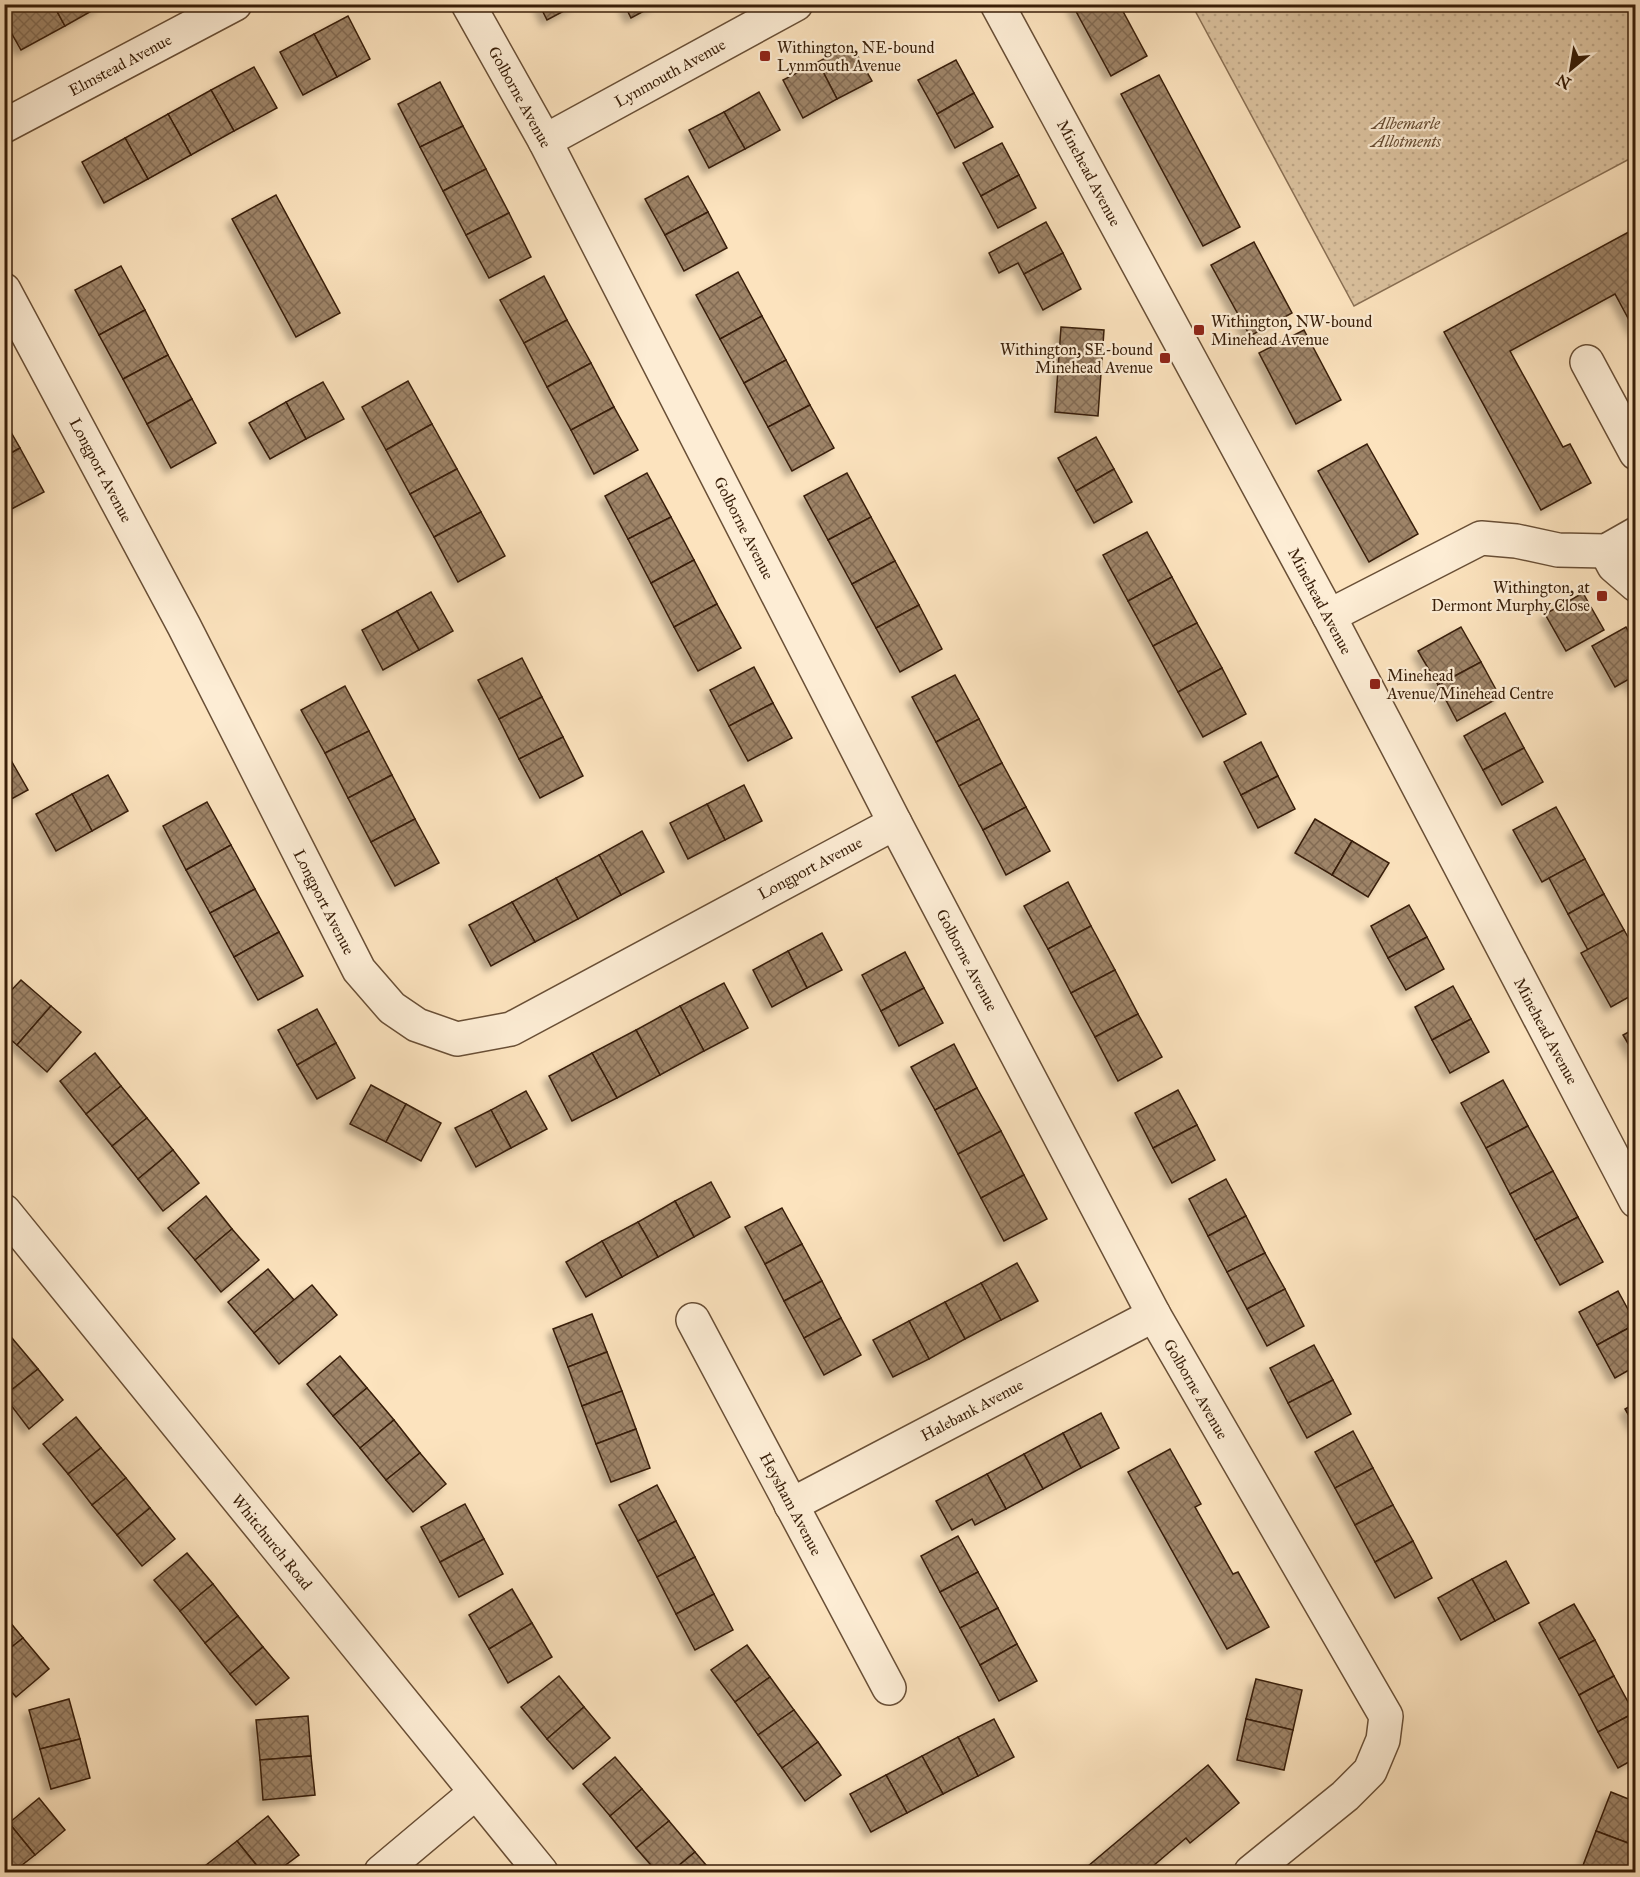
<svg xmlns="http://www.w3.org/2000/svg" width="1640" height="1877" font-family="'IM FELL Great Primer',serif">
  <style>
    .grass { fill: url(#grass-dots); stroke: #8a7054; stroke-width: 1.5 }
    .building { fill: url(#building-cross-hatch); stroke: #381e08; stroke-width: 1.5; filter: url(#shadow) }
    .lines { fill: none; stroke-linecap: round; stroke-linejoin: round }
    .minor-casing { stroke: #694f36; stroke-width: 36 }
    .minor { stroke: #fdedd5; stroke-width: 33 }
    .poi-dot { fill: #8f2418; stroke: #fdedd5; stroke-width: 2 }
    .labels { text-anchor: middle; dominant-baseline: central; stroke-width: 4.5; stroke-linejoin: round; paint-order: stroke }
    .poi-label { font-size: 16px; fill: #381e08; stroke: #fdedd5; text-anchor: start }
    .street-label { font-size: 16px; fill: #381e08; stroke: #fdedd5 }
    .park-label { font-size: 16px; font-style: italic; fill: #694f35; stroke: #fdedd5 }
  </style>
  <defs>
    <pattern id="grass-dots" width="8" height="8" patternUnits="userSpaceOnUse" patternTransform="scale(1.5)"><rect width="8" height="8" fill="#dbc29f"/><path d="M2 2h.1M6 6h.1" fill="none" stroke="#bda687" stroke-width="1.8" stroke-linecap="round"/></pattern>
    <pattern id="building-cross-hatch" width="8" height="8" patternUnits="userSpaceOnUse" patternTransform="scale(1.5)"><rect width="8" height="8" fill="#9e8467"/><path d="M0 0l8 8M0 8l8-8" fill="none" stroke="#826b53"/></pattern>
    <filter id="shadow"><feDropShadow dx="-5.5" dy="5.5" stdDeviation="3" flood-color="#0004"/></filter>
  </defs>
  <rect width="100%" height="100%" fill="#fce3be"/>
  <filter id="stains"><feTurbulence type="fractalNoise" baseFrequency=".00333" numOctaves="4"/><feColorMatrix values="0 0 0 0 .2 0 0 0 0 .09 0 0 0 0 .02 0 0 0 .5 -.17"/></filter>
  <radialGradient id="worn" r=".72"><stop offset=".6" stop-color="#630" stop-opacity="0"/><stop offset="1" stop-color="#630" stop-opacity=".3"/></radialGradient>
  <polygon class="grass" points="1192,5 1635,5 1635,156 1354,306"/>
  <g class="building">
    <polygon points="4,4 53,4 65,26 21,50 4,20"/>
    <polygon points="53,4 104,4 65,26"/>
    <polygon points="539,4 577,4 547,20"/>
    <polygon points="624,4 657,4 631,18"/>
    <polygon points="1072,4 1119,4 1147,56 1111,76"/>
    <polygon points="348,16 370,59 337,77 314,34"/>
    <polygon points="314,34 337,77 303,95 280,52"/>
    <polygon points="851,44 872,81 837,99 818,62"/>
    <polygon points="956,60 974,93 937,114 918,80"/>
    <polygon points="818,62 837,99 803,118 783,80"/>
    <polygon points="254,67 277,108 234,131 211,90"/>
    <polygon points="1159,75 1240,227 1203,246 1121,94"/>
    <polygon points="440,82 463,126 420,147 398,104"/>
    <polygon points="211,90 234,131 191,155 168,114"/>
    <polygon points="759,92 780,130 745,149 724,112"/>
    <polygon points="974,93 993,127 955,148 937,114"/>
    <polygon points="724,112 745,149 709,168 689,130"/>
    <polygon points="168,114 191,155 148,179 125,138"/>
    <polygon points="463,126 486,169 443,191 420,147"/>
    <polygon points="125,138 148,179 104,203 82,162"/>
    <polygon points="1002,143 1019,175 981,196 963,163"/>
    <polygon points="486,169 509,213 466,235 443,191"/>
    <polygon points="1019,175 1036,208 998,228 981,196"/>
    <polygon points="688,176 708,212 665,235 645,199"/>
    <polygon points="276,195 340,313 296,337 232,219"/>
    <polygon points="708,212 727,248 684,271 665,235"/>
    <polygon points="509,213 531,257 489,278 466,235"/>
    <polygon points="1046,222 1063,253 1024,274 1018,263 999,273 989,253"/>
    <polygon points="1636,228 1636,333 1615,294 1510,351 1563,447 1570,444 1591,483 1541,510 1444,332"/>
    <polygon points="1254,242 1292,313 1250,336 1211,265"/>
    <polygon points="1063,253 1081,289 1043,310 1024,274"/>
    <polygon points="121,266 145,310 99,335 75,290"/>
    <polygon points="738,272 762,316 720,339 696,295"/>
    <polygon points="544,276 567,320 524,343 500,300"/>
    <polygon points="145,310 168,355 123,379 99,335"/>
    <polygon points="762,316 786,360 744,383 720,339"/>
    <polygon points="567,320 591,363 547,387 524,343"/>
    <polygon points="1061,327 1104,330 1098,416 1055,412"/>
    <polygon points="1304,330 1341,400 1296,424 1259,353"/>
    <polygon points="168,355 192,399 147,424 123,379"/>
    <polygon points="786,360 810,405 768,427 744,383"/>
    <polygon points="591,363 614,407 571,430 547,387"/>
    <polygon points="408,381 432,424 386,450 362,407"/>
    <polygon points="323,382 344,419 306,439 286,402"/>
    <polygon points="192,399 216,443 171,468 147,424"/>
    <polygon points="286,402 306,439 270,459 249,423"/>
    <polygon points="810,405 834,448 792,471 768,427"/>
    <polygon points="614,407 638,450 594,474 571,430"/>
    <polygon points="4,420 20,448 4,457"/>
    <polygon points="432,424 457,469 410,494 386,450"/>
    <polygon points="1096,437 1114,469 1076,491 1058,458"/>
    <polygon points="1367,444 1418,534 1369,562 1318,471"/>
    <polygon points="20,448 44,492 4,513 4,457"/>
    <polygon points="457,469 481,512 434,537 410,494"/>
    <polygon points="1114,469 1132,502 1094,523 1076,491"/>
    <polygon points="647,473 671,517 628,539 605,496"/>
    <polygon points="847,473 871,517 828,540 804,496"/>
    <polygon points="481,512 505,556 458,582 434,537"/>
    <polygon points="671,517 694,560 651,583 628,539"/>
    <polygon points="871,517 895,561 852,584 828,540"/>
    <polygon points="1147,532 1172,577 1128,601 1103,555"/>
    <polygon points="694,560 717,604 674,627 651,583"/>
    <polygon points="895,561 919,605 876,628 852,584"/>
    <polygon points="1172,577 1197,623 1153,646 1128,601"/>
    <polygon points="431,592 453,631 419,650 397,611"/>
    <polygon points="1583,593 1604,630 1566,651 1545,614"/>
    <polygon points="717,604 741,648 698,671 674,627"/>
    <polygon points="919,605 942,649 900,672 876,628"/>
    <polygon points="397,611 419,650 383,670 362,630"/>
    <polygon points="1197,623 1222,668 1178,692 1153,646"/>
    <polygon points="1461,627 1481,662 1438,685 1418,651"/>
    <polygon points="1626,627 1636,645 1636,691 1629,679 1615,687 1592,646"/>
    <polygon points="522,658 542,697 499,719 478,680"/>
    <polygon points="1481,662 1500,697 1457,721 1438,685"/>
    <polygon points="754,667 773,703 729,726 710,690"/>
    <polygon points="1222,668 1246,714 1203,737 1178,692"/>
    <polygon points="955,675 979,719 936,742 912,697"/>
    <polygon points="345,686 369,731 325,753 301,710"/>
    <polygon points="542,697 563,737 519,759 499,719"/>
    <polygon points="773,703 792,738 748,761 729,726"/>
    <polygon points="1505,713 1524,748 1483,770 1464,736"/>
    <polygon points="979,719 1002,763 959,786 936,742"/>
    <polygon points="369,731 392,775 348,798 325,753"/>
    <polygon points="563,737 583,776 540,798 519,759"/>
    <polygon points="1261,742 1278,776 1241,795 1224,762"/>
    <polygon points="1524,748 1543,782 1502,805 1483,770"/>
    <polygon points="8,755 28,790 4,803 4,757"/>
    <polygon points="1002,763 1026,807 983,830 959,786"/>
    <polygon points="108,775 128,811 92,831 72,794"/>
    <polygon points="392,775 415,819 371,842 348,798"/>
    <polygon points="1278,776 1295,809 1258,828 1241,795"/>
    <polygon points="744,785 762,821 725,840 707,804"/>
    <polygon points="72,794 92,831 56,851 36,814"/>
    <polygon points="207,802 231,845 186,870 163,826"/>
    <polygon points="707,804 725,840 688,859 670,823"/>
    <polygon points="1026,807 1050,851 1006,875 983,830"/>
    <polygon points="1556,807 1585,859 1542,882 1513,830"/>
    <polygon points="415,819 439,863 395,886 371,842"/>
    <polygon points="1315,819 1352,841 1332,875 1295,853"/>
    <polygon points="642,831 664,872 621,895 599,855"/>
    <polygon points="1352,841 1389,863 1368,897 1332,875"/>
    <polygon points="231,845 255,889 210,913 186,870"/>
    <polygon points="599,855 621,895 578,919 556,878"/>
    <polygon points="1585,859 1604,894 1568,914 1549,878"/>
    <polygon points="556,878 578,919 535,942 512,902"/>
    <polygon points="1068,882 1091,926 1048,949 1024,906"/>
    <polygon points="255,889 279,932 234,957 210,913"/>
    <polygon points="1604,894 1624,930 1588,950 1568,914"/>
    <polygon points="512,902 535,942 491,966 469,925"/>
    <polygon points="1409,905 1427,937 1388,958 1371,926"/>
    <polygon points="1091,926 1115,970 1071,993 1048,949"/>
    <polygon points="1624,930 1636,951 1636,993 1611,1007 1581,953"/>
    <polygon points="279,932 303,976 258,1000 234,957"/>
    <polygon points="822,933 842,970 807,988 788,951"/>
    <polygon points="1427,937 1444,969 1406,990 1388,958"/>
    <polygon points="788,951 807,988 772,1007 753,970"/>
    <polygon points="905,952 924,988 881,1011 862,975"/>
    <polygon points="1115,970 1138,1014 1095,1037 1071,993"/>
    <polygon points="21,980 51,1006 17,1045 4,1034 4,998"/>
    <polygon points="724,983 748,1028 704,1051 680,1006"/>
    <polygon points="1453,986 1471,1019 1432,1040 1415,1007"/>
    <polygon points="924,988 943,1023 899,1046 881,1011"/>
    <polygon points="51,1006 81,1032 47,1072 17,1045"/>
    <polygon points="680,1006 704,1051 660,1075 636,1030"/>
    <polygon points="317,1009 336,1043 297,1065 278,1030"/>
    <polygon points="1138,1014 1162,1057 1118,1081 1095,1037"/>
    <polygon points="1471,1019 1489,1052 1450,1073 1432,1040"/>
    <polygon points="1636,1028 1636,1057 1623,1035"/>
    <polygon points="636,1030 660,1075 617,1098 592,1053"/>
    <polygon points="336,1043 355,1078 317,1099 297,1065"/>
    <polygon points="954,1044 977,1088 935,1110 911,1067"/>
    <polygon points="95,1053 121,1086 86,1114 60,1081"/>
    <polygon points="592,1053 617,1098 572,1121 549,1076"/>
    <polygon points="1503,1080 1528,1126 1486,1148 1461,1103"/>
    <polygon points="371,1085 406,1104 386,1142 350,1124"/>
    <polygon points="121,1086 147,1118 112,1146 86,1114"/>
    <polygon points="977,1088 1001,1131 958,1154 935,1110"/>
    <polygon points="1178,1090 1197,1125 1153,1148 1135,1113"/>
    <polygon points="526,1091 547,1129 511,1148 491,1110"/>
    <polygon points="406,1104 441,1123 421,1161 386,1142"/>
    <polygon points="491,1110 511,1148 476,1167 455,1128"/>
    <polygon points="147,1118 173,1150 138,1179 112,1146"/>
    <polygon points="1197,1125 1215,1160 1172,1183 1153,1148"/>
    <polygon points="1528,1126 1553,1171 1510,1194 1486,1148"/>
    <polygon points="1001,1131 1024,1175 981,1198 958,1154"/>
    <polygon points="173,1150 199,1183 163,1211 138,1179"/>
    <polygon points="1553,1171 1578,1217 1535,1240 1510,1194"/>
    <polygon points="1024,1175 1047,1219 1004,1241 981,1198"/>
    <polygon points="1226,1179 1246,1216 1208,1236 1189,1199"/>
    <polygon points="711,1182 730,1217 694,1237 675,1201"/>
    <polygon points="206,1196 232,1229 195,1260 168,1228"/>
    <polygon points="675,1201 694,1237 658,1257 638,1222"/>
    <polygon points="782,1208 802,1244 765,1264 745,1227"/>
    <polygon points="1246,1216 1265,1253 1227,1272 1208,1236"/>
    <polygon points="1578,1217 1603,1262 1560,1285 1535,1240"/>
    <polygon points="638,1222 658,1257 622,1277 602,1241"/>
    <polygon points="232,1229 259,1260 221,1292 195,1260"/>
    <polygon points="602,1241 622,1277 586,1297 566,1262"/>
    <polygon points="802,1244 822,1281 784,1301 765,1264"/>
    <polygon points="1265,1253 1285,1289 1247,1309 1227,1272"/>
    <polygon points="1017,1263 1038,1301 1001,1320 981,1283"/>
    <polygon points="268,1269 294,1300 254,1333 228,1302"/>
    <polygon points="822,1281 841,1318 804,1338 784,1301"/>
    <polygon points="981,1283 1001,1320 965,1339 945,1302"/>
    <polygon points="312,1285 337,1315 279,1364 254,1333"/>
    <polygon points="1285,1289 1304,1326 1267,1346 1247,1309"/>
    <polygon points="1618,1291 1636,1324 1597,1345 1579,1312"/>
    <polygon points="945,1302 965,1339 929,1359 909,1321"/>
    <polygon points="592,1314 607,1352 568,1367 553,1329"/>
    <polygon points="841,1318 861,1355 824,1375 804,1338"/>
    <polygon points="909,1321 929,1359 893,1377 873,1340"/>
    <polygon points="1636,1324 1636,1366 1615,1378 1597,1345"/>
    <polygon points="12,1338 38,1369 4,1396 4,1344"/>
    <polygon points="1314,1345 1333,1380 1288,1403 1270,1368"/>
    <polygon points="607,1352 622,1391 582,1406 568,1367"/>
    <polygon points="340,1356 367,1388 333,1416 307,1384"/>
    <polygon points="38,1369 63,1400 29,1429 4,1396"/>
    <polygon points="1333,1380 1351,1414 1307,1438 1288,1403"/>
    <polygon points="367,1388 394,1420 360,1448 333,1416"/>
    <polygon points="622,1391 636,1429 596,1444 582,1406"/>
    <polygon points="1636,1403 1636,1428 1625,1409"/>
    <polygon points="1101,1413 1119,1448 1081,1468 1063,1433"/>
    <polygon points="76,1417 101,1448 68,1474 43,1444"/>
    <polygon points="394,1420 420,1453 386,1480 360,1448"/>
    <polygon points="636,1429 650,1468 611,1482 596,1444"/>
    <polygon points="1353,1431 1373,1468 1335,1488 1315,1452"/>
    <polygon points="1063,1433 1081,1468 1043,1489 1024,1454"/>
    <polygon points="101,1448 126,1478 92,1505 68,1474"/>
    <polygon points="1170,1449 1201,1504 1195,1507 1233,1574 1238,1572 1269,1627 1227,1649 1128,1472"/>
    <polygon points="420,1453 446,1484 413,1512 386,1480"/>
    <polygon points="1024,1454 1043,1489 1006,1509 987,1474"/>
    <polygon points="1373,1468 1393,1505 1355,1525 1335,1488"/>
    <polygon points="987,1474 1006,1509 975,1525 972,1519 952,1530 936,1501"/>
    <polygon points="126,1478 150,1508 117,1535 92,1505"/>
    <polygon points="657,1485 676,1521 638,1541 619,1505"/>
    <polygon points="465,1504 484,1539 440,1562 421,1527"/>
    <polygon points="1393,1505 1413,1541 1375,1562 1355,1525"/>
    <polygon points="150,1508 175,1539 142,1566 117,1535"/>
    <polygon points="676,1521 695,1557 657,1577 638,1541"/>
    <polygon points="958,1536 978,1572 940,1592 921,1556"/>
    <polygon points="484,1539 503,1574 459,1597 440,1562"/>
    <polygon points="1413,1541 1432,1578 1395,1598 1375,1562"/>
    <polygon points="187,1553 213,1584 180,1611 154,1580"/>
    <polygon points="695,1557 714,1594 676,1614 657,1577"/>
    <polygon points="1506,1561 1529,1603 1495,1621 1472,1579"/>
    <polygon points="978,1572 998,1608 960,1628 940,1592"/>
    <polygon points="1472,1579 1495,1621 1461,1640 1438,1598"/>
    <polygon points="213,1584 238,1616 205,1643 180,1611"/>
    <polygon points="512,1589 532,1623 489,1649 469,1615"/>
    <polygon points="714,1594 733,1630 695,1650 676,1614"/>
    <polygon points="1574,1604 1595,1640 1559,1659 1539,1623"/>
    <polygon points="998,1608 1017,1644 980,1665 960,1628"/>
    <polygon points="4,1615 23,1638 4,1653"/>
    <polygon points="238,1616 263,1647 230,1674 205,1643"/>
    <polygon points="532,1623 552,1657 508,1683 489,1649"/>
    <polygon points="23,1638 49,1669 16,1697 4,1683 4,1653"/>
    <polygon points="1595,1640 1614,1676 1579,1695 1559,1659"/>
    <polygon points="1017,1644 1037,1681 999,1701 980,1665"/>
    <polygon points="747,1645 770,1677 735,1702 711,1670"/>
    <polygon points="263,1647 289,1678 256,1705 230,1674"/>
    <polygon points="559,1676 584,1707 547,1739 521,1707"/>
    <polygon points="1614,1676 1634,1713 1598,1732 1579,1695"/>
    <polygon points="770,1677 794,1710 758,1735 735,1702"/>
    <polygon points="1256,1679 1302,1690 1293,1730 1246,1719"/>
    <polygon points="69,1699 80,1739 40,1749 29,1710"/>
    <polygon points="584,1707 610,1738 573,1769 547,1739"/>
    <polygon points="794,1710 818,1742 782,1768 758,1735"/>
    <polygon points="1634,1713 1636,1758 1618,1768 1598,1732"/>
    <polygon points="308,1716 311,1756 260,1760 256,1720"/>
    <polygon points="994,1719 1014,1757 978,1776 958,1737"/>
    <polygon points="1246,1719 1293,1730 1284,1770 1237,1760"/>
    <polygon points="958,1737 978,1776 943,1794 922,1756"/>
    <polygon points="80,1739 90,1778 51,1789 40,1749"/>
    <polygon points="818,1742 841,1775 805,1801 782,1768"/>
    <polygon points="311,1756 315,1795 263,1800 260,1760"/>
    <polygon points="922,1756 943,1794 907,1813 886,1775"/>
    <polygon points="615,1757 642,1789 610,1816 583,1784"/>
    <polygon points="1208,1765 1239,1803 1190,1843 1186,1838 1146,1872 1081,1872"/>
    <polygon points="886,1775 907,1813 871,1832 850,1794"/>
    <polygon points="642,1789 669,1821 636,1848 610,1816"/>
    <polygon points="1611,1792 1636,1802 1636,1846 1596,1831"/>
    <polygon points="39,1798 65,1830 35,1855 9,1823"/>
    <polygon points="268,1816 299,1855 276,1872 262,1872 237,1841"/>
    <polygon points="669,1821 695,1852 671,1872 657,1872 636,1848"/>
    <polygon points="9,1823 35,1855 13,1872 4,1872 4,1827"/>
    <polygon points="1596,1831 1636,1846 1636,1858 1630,1872 1592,1872 1582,1868"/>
    <polygon points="237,1841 262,1872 212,1872 206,1865"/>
    <polygon points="695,1852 712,1872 671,1872"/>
  </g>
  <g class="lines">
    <g class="minor-casing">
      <g id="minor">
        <polyline points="468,4 545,141 895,823 1154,1315 1386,1716 1383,1740 1370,1771 1345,1796 1251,1872"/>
        <polyline points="997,4 1329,616 1636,1201"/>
        <polyline points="4,126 235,4"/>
        <polyline points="545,141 796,4"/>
        <polyline points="4,290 184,626 359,970 392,1008 417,1025 457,1039 511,1029 895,823"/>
        <polyline points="1587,362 1636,453"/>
        <polyline points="1606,551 1614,566 1636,585"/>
        <polyline points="1329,616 1481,538 1516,541 1558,550 1606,551 1636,534"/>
        <polyline points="4,1211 541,1872"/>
        <polyline points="693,1320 889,1688"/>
        <polyline points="791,1505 1154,1315"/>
        <polyline points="381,1872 475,1793"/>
      </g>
    </g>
    <use href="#minor" class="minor"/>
  </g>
  <g class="poi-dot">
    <rect x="759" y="50" width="12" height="12" rx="3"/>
    <rect x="1193" y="324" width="12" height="12" rx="3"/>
    <rect x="1159" y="352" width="12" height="12" rx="3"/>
    <rect x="1596" y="590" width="12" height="12" rx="3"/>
    <rect x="1369" y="678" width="12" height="12" rx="3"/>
  </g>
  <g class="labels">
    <g class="poi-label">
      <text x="777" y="47">Withington, NE-bound<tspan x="777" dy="18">Lynmouth Avenue</tspan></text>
      <text x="1211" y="321">Withington, NW-bound<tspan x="1211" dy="18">Minehead Avenue</tspan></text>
      <text x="1153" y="349" text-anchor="end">Withington, SE-bound<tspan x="1153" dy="18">Minehead Avenue</tspan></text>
      <text x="1590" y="587" text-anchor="end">Withington, at<tspan x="1590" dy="18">Dermont Murphy Close</tspan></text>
      <text x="1387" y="675">Minehead<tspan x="1387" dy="18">Avenue/Minehead Centre</tspan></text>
    </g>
    <g class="street-label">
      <text transform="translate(120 65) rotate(-28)">Elmstead Avenue</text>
      <text transform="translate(670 73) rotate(-29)">Lynmouth Avenue</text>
      <text transform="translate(520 97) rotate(61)">Golborne Avenue</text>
      <text transform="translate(1089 173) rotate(62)">Minehead Avenue</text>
      <text transform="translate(101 470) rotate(62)">Longport Avenue</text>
      <text transform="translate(744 528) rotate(63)">Golborne Avenue</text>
      <text transform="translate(1320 601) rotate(62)">Minehead Avenue</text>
      <text transform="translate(810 868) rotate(-28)">Longport Avenue</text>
      <text transform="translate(324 902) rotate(63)">Longport Avenue</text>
      <text transform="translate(967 960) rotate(62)">Golborne Avenue</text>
      <text transform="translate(1546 1031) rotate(62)">Minehead Avenue</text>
      <text transform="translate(1196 1389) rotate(60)">Golborne Avenue</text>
      <text transform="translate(972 1410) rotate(-28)">Halebank Avenue</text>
      <text transform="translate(791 1504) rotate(62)">Heysham Avenue</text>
      <text transform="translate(272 1542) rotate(51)">Whitchurch Road</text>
    </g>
    <g class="park-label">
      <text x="1406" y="123">Albemarle<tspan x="1406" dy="18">Allotments</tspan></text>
    </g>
  </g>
  <rect width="1640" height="1877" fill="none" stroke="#fce3be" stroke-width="24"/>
  <rect x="6" y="6" width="1628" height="1865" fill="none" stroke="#381e08" stroke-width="3"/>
  <rect x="12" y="12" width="1616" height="1853" fill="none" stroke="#381e08" stroke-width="1.5"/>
  <g transform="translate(1571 69) rotate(210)" stroke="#fdedd5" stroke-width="4.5" paint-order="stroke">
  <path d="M0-4.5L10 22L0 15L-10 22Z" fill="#381e08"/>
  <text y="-9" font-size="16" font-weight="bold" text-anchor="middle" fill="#381e08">N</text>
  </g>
  <rect width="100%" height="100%" filter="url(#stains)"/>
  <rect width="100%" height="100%" fill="url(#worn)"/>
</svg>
